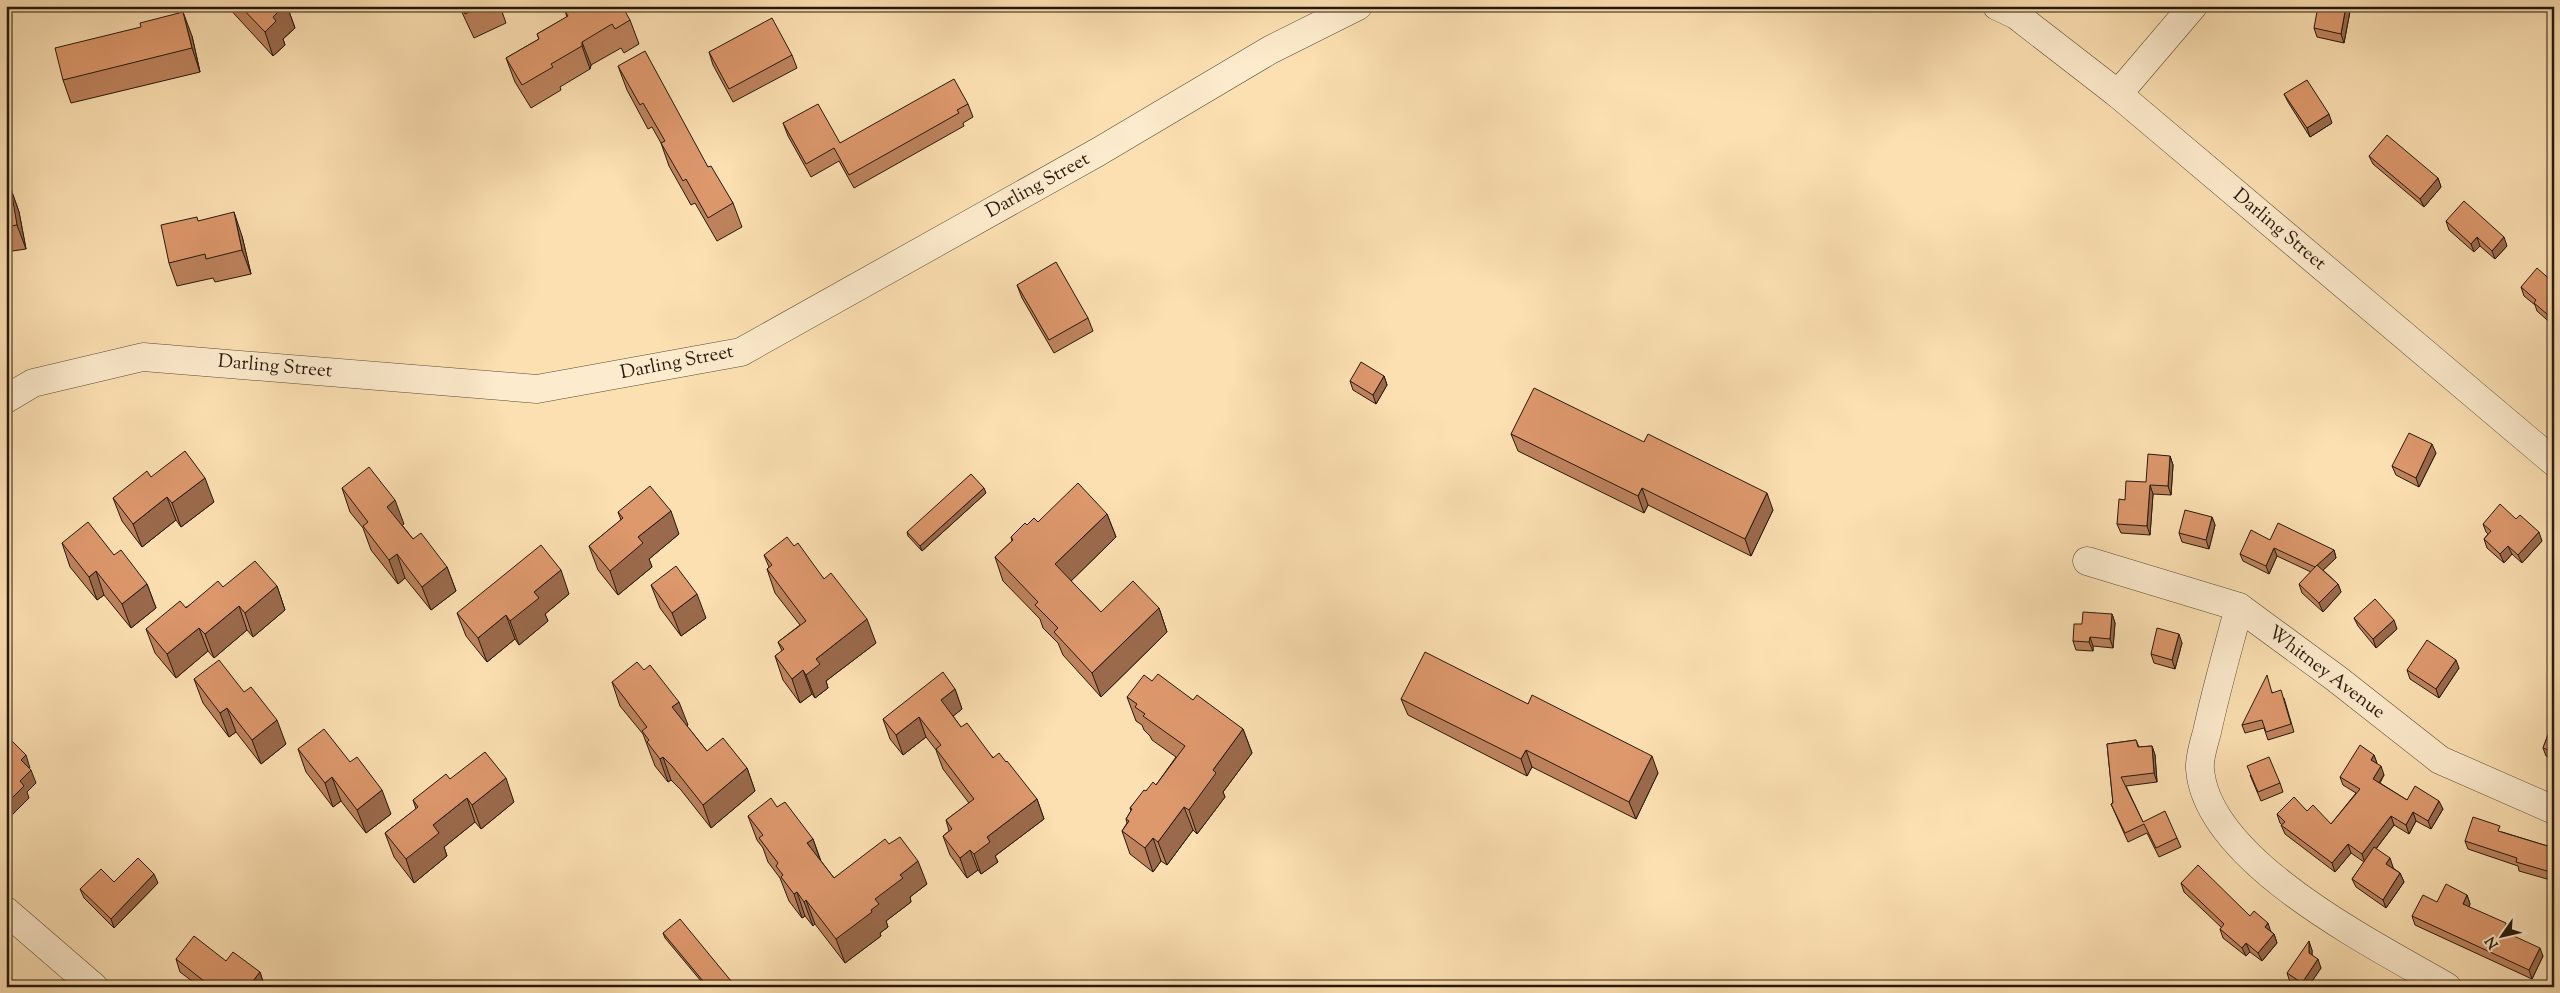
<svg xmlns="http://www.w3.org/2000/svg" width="2560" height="993" font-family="'Sorts Mill Goudy',serif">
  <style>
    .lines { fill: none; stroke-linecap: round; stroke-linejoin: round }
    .minor-casing { stroke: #5c4a34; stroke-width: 29 }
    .minor { stroke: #fdebcd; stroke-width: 28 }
    .wall { fill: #be835d; stroke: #26180a }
    .shaded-wall { fill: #9b6a4c; stroke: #26180a }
    .building { fill: #dd986c; stroke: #26180a }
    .labels { text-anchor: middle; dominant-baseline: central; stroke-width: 4; stroke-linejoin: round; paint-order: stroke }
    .street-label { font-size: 19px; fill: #26180a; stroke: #fdebcd }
  </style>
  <rect width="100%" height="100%" fill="#fce0b2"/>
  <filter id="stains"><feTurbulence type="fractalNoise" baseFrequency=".004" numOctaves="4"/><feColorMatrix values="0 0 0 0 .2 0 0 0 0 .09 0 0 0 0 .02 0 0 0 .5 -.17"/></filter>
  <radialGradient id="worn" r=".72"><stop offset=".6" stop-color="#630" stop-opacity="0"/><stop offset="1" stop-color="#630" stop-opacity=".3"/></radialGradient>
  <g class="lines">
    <g class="minor-casing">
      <g id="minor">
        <polyline points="1997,6 2016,15 2118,94 2554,462"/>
        <polyline points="2118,94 2193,6"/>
        <polyline points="6,399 33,383 143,357 537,389 741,352 1098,152 1270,50 1358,6"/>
        <polyline points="2087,561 2239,607 2337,679 2440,760 2554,810"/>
        <path d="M2239,607c-11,42 -23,83 -32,125 -3,11 -8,26 -7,37 7,93 175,176 247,218"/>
        <polyline points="6,911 94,987"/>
      </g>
    </g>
    <use href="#minor" class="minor"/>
  </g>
  <g class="wall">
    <polygon points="227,6 287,6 295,28 283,39 285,45 273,56"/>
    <polygon points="459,6 500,6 506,23 474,38"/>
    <polygon points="2351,6 2344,43 2317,37 2314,28"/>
    <polygon points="565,11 630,20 639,44 624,53 621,48 591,65 590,69 560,87 561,90 531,108 515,82 506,58 539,39 537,34 567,17"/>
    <polygon points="192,36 200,72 71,103 63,80"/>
    <polygon points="709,52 792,55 797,68 733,102 713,65"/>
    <polygon points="618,66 708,167 733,203 742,227 717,241 695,203 691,205 669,166 661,143 652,127 648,129 627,90"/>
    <polygon points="2284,94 2332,123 2310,137 2288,102"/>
    <polygon points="968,104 973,117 963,123 964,126 854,188 839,161 811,177 788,136 783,123 840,143"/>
    <polygon points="2369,156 2438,178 2441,187 2424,207 2373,164"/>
    <polygon points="6,161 12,192 19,212 26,249 6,252"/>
    <polygon points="198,221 242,236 251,274 215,282 213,278 177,286 169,263"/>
    <polygon points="2446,221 2507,246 2495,259 2480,246 2474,252 2449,230"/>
    <polygon points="2554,283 2554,326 2537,311 2535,305 2524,296 2521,287"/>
    <polygon points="1017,285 1088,318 1093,331 1054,353 1022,298"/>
    <polygon points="1384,376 1387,385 1376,404 1353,390 1350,381"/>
    <polygon points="1511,434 1773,510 1751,556 1648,505 1644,513 1518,451"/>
    <polygon points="2436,453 2419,487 2396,475 2392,466"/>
    <polygon points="2170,456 2173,465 2171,495 2153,494 2150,535 2121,533 2117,524 2125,500 2146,482"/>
    <polygon points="151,477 214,502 181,527 176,520 142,547 122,521 113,498"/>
    <polygon points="342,488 404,524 402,525 413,539 447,567 456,591 431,610 405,578 398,584 371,550 363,528 350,512"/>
    <polygon points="986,493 922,551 908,536 907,532"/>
    <polygon points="618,512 679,534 649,559 652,567 618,595 598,570 589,546 621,520"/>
    <polygon points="1107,514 1116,537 1071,581 1101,612 1159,608 1167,632 1101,697 1063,655 1058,643 1043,628 1040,619 1003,581 995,557 1012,541 1011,537 1027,525 1038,522"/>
    <polygon points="2212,517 2215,525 2209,549 2182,542 2179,533"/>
    <polygon points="2516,519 2542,541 2522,563 2512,554 2504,563 2487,548 2484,539 2488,534 2486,532 2483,524"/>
    <polygon points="2270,540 2334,550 2336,558 2323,570 2338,584 2341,592 2323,612 2302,593 2299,584 2311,572 2277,556 2269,574 2243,561 2240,554"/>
    <polygon points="62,543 114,555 147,584 156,608 131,628 104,595 97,600 70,567"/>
    <polygon points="794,546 824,579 876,643 826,681 828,688 815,698 812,694 800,703 783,680 775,656 782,651 778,642 800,625 775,593 767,569 769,567 764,555"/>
    <polygon points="651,585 706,618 681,636 660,608"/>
    <polygon points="277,586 285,610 253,637 247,630 214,658 208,651 176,678 155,653 146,629 223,587"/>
    <polygon points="569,594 545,614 548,621 519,645 515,639 487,662 466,636 457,613"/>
    <polygon points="2112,614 2115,623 2113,648 2093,646 2093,651 2076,650 2073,641 2082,624"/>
    <polygon points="2354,618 2397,629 2376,648 2358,626"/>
    <polygon points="2182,643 2175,669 2154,663 2151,654"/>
    <polygon points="2459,668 2439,698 2410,679 2407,670"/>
    <polygon points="194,679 286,744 261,764 236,732 229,737 203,703"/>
    <polygon points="1152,681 1193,700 1243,729 1252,753 1223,792 1225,797 1197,834 1193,830 1167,865 1161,861 1153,872 1130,854 1122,831 1127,823 1126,819 1131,811 1130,808 1146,791 1156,785 1176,757 1152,740 1150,736 1144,730 1142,725 1136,721 1127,697"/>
    <polygon points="612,682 688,725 687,726 707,751 747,768 755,791 711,828 681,790 671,780 668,782 655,766 643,734 620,706"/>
    <polygon points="955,689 962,709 953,716 961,727 1037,799 1044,819 995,856 998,862 981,874 978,870 967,878 950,855 943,836 949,831 946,820 969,803 943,769 936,750 926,737 903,755 890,739 883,719"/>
    <polygon points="2272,692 2284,698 2294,732 2268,740 2264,728 2245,733 2242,725"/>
    <polygon points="1401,699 1658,773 1636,819 1532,767 1527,776 1408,715"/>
    <polygon points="2554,719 2554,759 2546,756 2543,748"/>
    <polygon points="2136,740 2139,747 2152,746 2155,755 2157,782 2126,786 2143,822 2177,838 2181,847 2159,857 2147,833 2128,842 2111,804 2113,803 2107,744"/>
    <polygon points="298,749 391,814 366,833 341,801 333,807 306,772"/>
    <polygon points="2374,755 2377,764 2384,775 2380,783 2407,800 2443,809 2431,829 2416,821 2409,834 2394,825 2376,849 2393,867 2393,868 2400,873 2404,882 2386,908 2356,887 2352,879 2364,862 2351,853 2335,872 2285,834 2281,825 2282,825 2280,823 2277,814 2307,811 2331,824 2356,793 2343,785 2340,777"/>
    <polygon points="2250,775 2280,783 2283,792 2261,801"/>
    <polygon points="450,779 514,802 481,829 475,822 444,847 447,856 414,883 394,857 385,833 416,809 413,800"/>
    <polygon points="777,807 813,839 821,861 834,878 889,844 927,884 910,897 911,902 886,921 888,927 880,933 881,936 845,963 815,924 813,926 805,916 802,918 789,901 780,878 768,862 763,848 757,840 748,816"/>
    <polygon points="2502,832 2554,848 2554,881 2519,871 2518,866 2468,849 2465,841"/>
    <polygon points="114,882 158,883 114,928 84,898 80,889"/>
    <polygon points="2181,883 2250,916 2274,934 2277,943 2262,961 2250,952 2246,956 2223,938 2220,929 2222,928 2184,892"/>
    <polygon points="2467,895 2470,904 2469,907 2510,932 2509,934 2543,956 2532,979 2415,925 2412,916 2437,902"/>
    <polygon points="663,933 736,987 706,987 665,938"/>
    <polygon points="2312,950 2312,955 2321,968 2308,987 2298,987 2290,982 2287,973"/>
    <polygon points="176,959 226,961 260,972 264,985 263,987 200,987 180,972"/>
  </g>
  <g class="shaded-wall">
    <polygon points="284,6 287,6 295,28 283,39 285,45 273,56 265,32 273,17"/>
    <polygon points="2346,6 2351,6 2344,43 2341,34"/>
    <polygon points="183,12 192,36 200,72 192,48"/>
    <polygon points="582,42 591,65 590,69 582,46"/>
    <polygon points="2329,114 2332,123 2310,137 2307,128"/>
    <polygon points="6,161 12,192 19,212 26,249 17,225 7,189 6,185"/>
    <polygon points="2438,178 2441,187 2424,207 2420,199"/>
    <polygon points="234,212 242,236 251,274 242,250"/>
    <polygon points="2477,237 2480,246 2474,252 2471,244"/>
    <polygon points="2504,237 2507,246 2495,259 2492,251"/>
    <polygon points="1384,376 1387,385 1376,404 1373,395"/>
    <polygon points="2432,444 2436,453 2419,487 2416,478"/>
    <polygon points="2170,456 2173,465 2171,495 2168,486"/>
    <polygon points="205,478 214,502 181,527 172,503"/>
    <polygon points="2150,485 2153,494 2150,535 2147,526"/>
    <polygon points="984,488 986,493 922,551 920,546"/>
    <polygon points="1642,488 1648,505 1644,513 1638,496"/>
    <polygon points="1767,493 1773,510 1751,556 1745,539"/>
    <polygon points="167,497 176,520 142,547 133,524"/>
    <polygon points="395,500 404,524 396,530 387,507"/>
    <polygon points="671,511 679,534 649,559 652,567 618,595 610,571 638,537"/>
    <polygon points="1107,514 1116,537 1064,588 1055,564"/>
    <polygon points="2212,517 2215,525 2209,549 2206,540"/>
    <polygon points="2539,532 2542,541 2522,563 2518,555"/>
    <polygon points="2508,546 2512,554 2504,563 2500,554"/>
    <polygon points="2274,548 2277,556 2269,574 2266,566"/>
    <polygon points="2334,550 2336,558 2318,575 2315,567"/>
    <polygon points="397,554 405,578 398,584 389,560"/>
    <polygon points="447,567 456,591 431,610 422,587"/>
    <polygon points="561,570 569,594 545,614 548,621 519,645 510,621 534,592"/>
    <polygon points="96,571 104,595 97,600 89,577"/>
    <polygon points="147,584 156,608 131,628 122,604"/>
    <polygon points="2338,584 2341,592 2323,612 2319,603"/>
    <polygon points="277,586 285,610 253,637 245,613"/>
    <polygon points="697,594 706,618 681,636 672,613"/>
    <polygon points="239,606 247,630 214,658 205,634"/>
    <polygon points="1159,608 1167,632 1101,697 1092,673"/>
    <polygon points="2112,614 2115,623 2113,648 2110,639"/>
    <polygon points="506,615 515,639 487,662 478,638"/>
    <polygon points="867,619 876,643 826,681 828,688 815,698 806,675 816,659"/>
    <polygon points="2394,620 2397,629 2376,648 2373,639"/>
    <polygon points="199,628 208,651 176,678 167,654"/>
    <polygon points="2179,634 2182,643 2175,669 2172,660"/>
    <polygon points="2090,637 2093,646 2093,651 2089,642"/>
    <polygon points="2456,660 2459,668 2439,698 2436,689"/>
    <polygon points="803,670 812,694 800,703 792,679"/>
    <polygon points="955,689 962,709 948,720 941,700"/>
    <polygon points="679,702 688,725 681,731 672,707"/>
    <polygon points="227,708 236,732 229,737 220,713"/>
    <polygon points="919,717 926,737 903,755 896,735"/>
    <polygon points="277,720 286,744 261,764 252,740"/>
    <polygon points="1243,729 1252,753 1223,792 1225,797 1197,834 1189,810 1213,770"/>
    <polygon points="2152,746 2155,755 2157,782 2154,773"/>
    <polygon points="1526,750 1532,767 1527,776 1521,759"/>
    <polygon points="26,755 30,768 25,773 21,760"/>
    <polygon points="2374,755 2377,763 2374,768 2371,760"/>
    <polygon points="1652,756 1658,773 1636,819 1629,802"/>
    <polygon points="663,757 671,780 668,782 660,759"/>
    <polygon points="2381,766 2384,775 2376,787 2373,779"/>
    <polygon points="747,768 755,791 711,828 703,805"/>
    <polygon points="31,770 36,783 27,792 29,798 9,818 6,810 6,804 20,781"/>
    <polygon points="332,777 341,801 333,807 325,783"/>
    <polygon points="506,778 514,802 481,829 472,805"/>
    <polygon points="382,790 391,814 366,833 357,810"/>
    <polygon points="467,798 475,822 444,847 447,856 414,883 406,859 433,825"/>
    <polygon points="1037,799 1044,819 995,856 998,862 981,874 974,854 987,837"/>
    <polygon points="2439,801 2443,809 2431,829 2428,821"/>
    <polygon points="1184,807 1193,830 1167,865 1158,842"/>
    <polygon points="2413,812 2416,821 2409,834 2406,825"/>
    <polygon points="2391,816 2394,825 2365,863 2362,854"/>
    <polygon points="1153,838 1161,861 1153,872 1145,848"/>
    <polygon points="813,839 821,863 807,843"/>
    <polygon points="2348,844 2351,853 2335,872 2332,863"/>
    <polygon points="970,850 978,870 967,878 960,858"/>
    <polygon points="2390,858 2393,867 2390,873 2386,864"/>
    <polygon points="918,861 927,884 910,897 911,902 886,921 888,927 880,933 881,936 845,963 836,939 871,910 875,899 900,875"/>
    <polygon points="2400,873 2404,882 2386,908 2383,900"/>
    <polygon points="154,874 158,883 114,928 111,919"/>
    <polygon points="797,892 805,916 802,918 794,894"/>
    <polygon points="2467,895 2470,904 2466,913 2463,904"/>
    <polygon points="806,900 815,924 813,926 804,902"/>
    <polygon points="2268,923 2271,932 2265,927"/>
    <polygon points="2506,923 2510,932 2506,940 2503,931"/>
    <polygon points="2274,934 2277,943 2262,961 2258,953"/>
    <polygon points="2309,941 2312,950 2312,962 2309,953"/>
    <polygon points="2246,943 2250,952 2246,956 2242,948"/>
    <polygon points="2540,948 2543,956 2532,979 2529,970"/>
    <polygon points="2318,959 2321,968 2308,987 2303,987 2302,983"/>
    <polygon points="260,972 264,985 263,987 253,987 253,981"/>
    <polygon points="212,982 213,987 210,987 209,985"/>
  </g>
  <g class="building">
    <polygon points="240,6 284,6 273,17 276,21 265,32"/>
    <polygon points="462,6 482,6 465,14"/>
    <polygon points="573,6 622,6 630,20 615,29 612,24 582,42 582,46 551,64 553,67 522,85 506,58 539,39 537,34 568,16 565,11"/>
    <polygon points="2318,6 2346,6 2341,34 2314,28"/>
    <polygon points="183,12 192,48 63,80 55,48 141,27 140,23"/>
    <polygon points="772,18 792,55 729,89 709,52"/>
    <polygon points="645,51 708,167 711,166 733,203 708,218 686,179 683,181 661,143 665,141 643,103 640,105 618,66"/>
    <polygon points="954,79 968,104 957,110 959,113 849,175 834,148 806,164 783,123 818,104 840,143"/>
    <polygon points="2307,80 2329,114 2307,128 2284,94"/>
    <polygon points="2387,135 2438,178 2420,199 2369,156"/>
    <polygon points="6,185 7,189 11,189 17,225 6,227"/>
    <polygon points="2464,201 2504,237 2492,251 2477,237 2471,244 2446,221"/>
    <polygon points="234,212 242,250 206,259 205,254 169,263 161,225 197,217 198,221"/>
    <polygon points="1056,262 1088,318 1049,340 1017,285"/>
    <polygon points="2537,268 2554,283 2554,320 2534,303 2536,300 2521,287"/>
    <polygon points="1361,362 1384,376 1373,395 1350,381"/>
    <polygon points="1534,388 1644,442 1648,434 1767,493 1745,539 1642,488 1638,496 1511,434"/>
    <polygon points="2409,433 2432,444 2416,478 2392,466"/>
    <polygon points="185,451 205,478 172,503 167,497 133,524 113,498 147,471 151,477"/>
    <polygon points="2148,454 2170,456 2168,486 2150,485 2147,526 2117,524 2119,499 2125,500 2126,481 2146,482"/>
    <polygon points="369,467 395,500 387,507 413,539 421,533 447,567 422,587 397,554 389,560 363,526 368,522 342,488"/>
    <polygon points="971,474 984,488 920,546 907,532"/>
    <polygon points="1078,483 1107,514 1055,564 1101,612 1133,581 1159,608 1092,673 1054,632 1058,628 1035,605 1038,602 995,557 1013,540 1011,537 1025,523 1027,525 1034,518 1038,522"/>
    <polygon points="650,486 671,511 638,537 643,543 610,571 589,546 623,518 618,512"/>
    <polygon points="2500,504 2516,519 2520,515 2539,532 2518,555 2508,546 2500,554 2484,539 2491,531 2483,524"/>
    <polygon points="2185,510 2212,517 2206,540 2179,533"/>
    <polygon points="88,522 114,555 121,550 147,584 122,604 96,571 89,577 62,543"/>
    <polygon points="2278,523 2334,550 2315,567 2274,548 2266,566 2240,554 2251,530 2270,540"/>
    <polygon points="787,537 794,546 798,543 824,579 831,573 867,619 816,659 820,664 806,675 803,670 792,679 775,656 784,649 778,642 806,621 767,569 772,565 764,555"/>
    <polygon points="541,545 561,570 534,592 539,598 510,621 506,615 478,638 457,613"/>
    <polygon points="255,561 277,586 245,613 239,606 205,634 199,628 167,654 146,629 180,601 186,608 218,581 223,587"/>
    <polygon points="2317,565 2338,584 2319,603 2299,584"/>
    <polygon points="676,566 697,594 672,613 651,585"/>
    <polygon points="2375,599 2394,620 2373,639 2354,618"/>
    <polygon points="2083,612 2112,614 2110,639 2090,637 2089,642 2073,641 2074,624 2082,624"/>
    <polygon points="2157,628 2179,634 2172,660 2151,654"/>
    <polygon points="2427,640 2456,660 2436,689 2407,670"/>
    <polygon points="1425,652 1528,704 1532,695 1652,756 1629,802 1526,750 1521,759 1401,699"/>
    <polygon points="219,660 244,692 251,687 277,720 252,740 227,708 220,713 194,679"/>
    <polygon points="637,662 644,670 650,665 679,702 672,707 707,751 723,738 747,768 703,805 672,766 663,757 660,759 647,742 649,740 642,731 647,727 612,682"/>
    <polygon points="943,672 955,689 941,700 961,727 967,723 993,758 999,753 1006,762 1007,761 1037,799 987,837 990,842 974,854 970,850 960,858 943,836 952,829 946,820 974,799 936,749 941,745 919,717 896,735 883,719"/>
    <polygon points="1158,674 1193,700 1197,695 1243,729 1213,770 1216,773 1189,810 1184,807 1158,842 1153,838 1145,848 1122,831 1129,821 1126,819 1132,809 1130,808 1144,790 1146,791 1153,782 1156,785 1185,746 1143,716 1145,714 1135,707 1137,704 1127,697 1144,675 1152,681"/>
    <polygon points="2267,675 2272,693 2281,690 2291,724 2266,732 2262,720 2242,725"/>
    <polygon points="2554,719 2554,752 2543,748"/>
    <polygon points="324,729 350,762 357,757 382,790 357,810 332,777 325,783 298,749"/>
    <polygon points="6,735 26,755 21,760 31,770 20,781 24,786 6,804"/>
    <polygon points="2136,740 2138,747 2152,746 2154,773 2121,777 2143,822 2165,811 2177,838 2156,848 2144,824 2125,833 2111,804 2113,803 2107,744"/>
    <polygon points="2360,745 2374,755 2371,760 2381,766 2373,779 2407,800 2415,786 2439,801 2428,821 2413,812 2406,825 2391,816 2362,854 2348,844 2332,863 2281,825 2285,822 2277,814 2294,797 2307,811 2313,805 2331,824 2360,789 2340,777"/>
    <polygon points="485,752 506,778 472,805 467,798 433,825 439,833 406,859 385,833 418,807 413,800 446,774 450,779"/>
    <polygon points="2269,757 2280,783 2258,792 2247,766"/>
    <polygon points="771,798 777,807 785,802 813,839 807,843 834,878 885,839 889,844 900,837 918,861 900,875 903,878 875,899 879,904 871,910 872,912 836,939 806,900 804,902 797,892 794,894 781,877 783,875 776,866 778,863 759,838 763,835 748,816"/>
    <polygon points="2473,817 2500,826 2498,831 2554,848 2554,873 2516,862 2517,858 2465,841"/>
    <polygon points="2374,847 2390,858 2386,864 2400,873 2383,900 2352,879"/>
    <polygon points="138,858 154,874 111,919 80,889 101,869 114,882"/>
    <polygon points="2198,865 2250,916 2254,911 2268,923 2265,927 2274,934 2258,953 2246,943 2242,948 2220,929 2224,924 2181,883"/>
    <polygon points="2446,884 2467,895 2463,904 2506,923 2503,931 2540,948 2529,970 2412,916 2423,895 2437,902"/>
    <polygon points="680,919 736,987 708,987 663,933"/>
    <polygon points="194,936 226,961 233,952 260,972 253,981 256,983 253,987 218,987 212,982 209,985 176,959"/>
    <polygon points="2309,941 2309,953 2318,959 2302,983 2287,973"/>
  </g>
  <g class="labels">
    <g class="street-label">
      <text transform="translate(1038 186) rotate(-29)">Darling Street</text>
      <text transform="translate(2279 230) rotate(40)">Darling Street</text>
      <text transform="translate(677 363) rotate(-11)">Darling Street</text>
      <text transform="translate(275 367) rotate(5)">Darling Street</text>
      <text transform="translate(2326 673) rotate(37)">Whitney Avenue</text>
    </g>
  </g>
  <rect width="2560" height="993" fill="none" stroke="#fce0b2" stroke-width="25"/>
  <rect x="8" y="8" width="2545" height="978" fill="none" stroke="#26180a" stroke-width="2.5"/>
  <rect x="12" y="12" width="2535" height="968" fill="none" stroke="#26180a"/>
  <g transform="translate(2502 936) rotate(236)" stroke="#fdebcd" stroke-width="4" paint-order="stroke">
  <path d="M0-4L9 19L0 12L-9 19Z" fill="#26180a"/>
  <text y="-8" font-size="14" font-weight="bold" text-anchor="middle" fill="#26180a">N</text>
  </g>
  <rect width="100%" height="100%" filter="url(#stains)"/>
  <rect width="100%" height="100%" fill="url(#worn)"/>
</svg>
